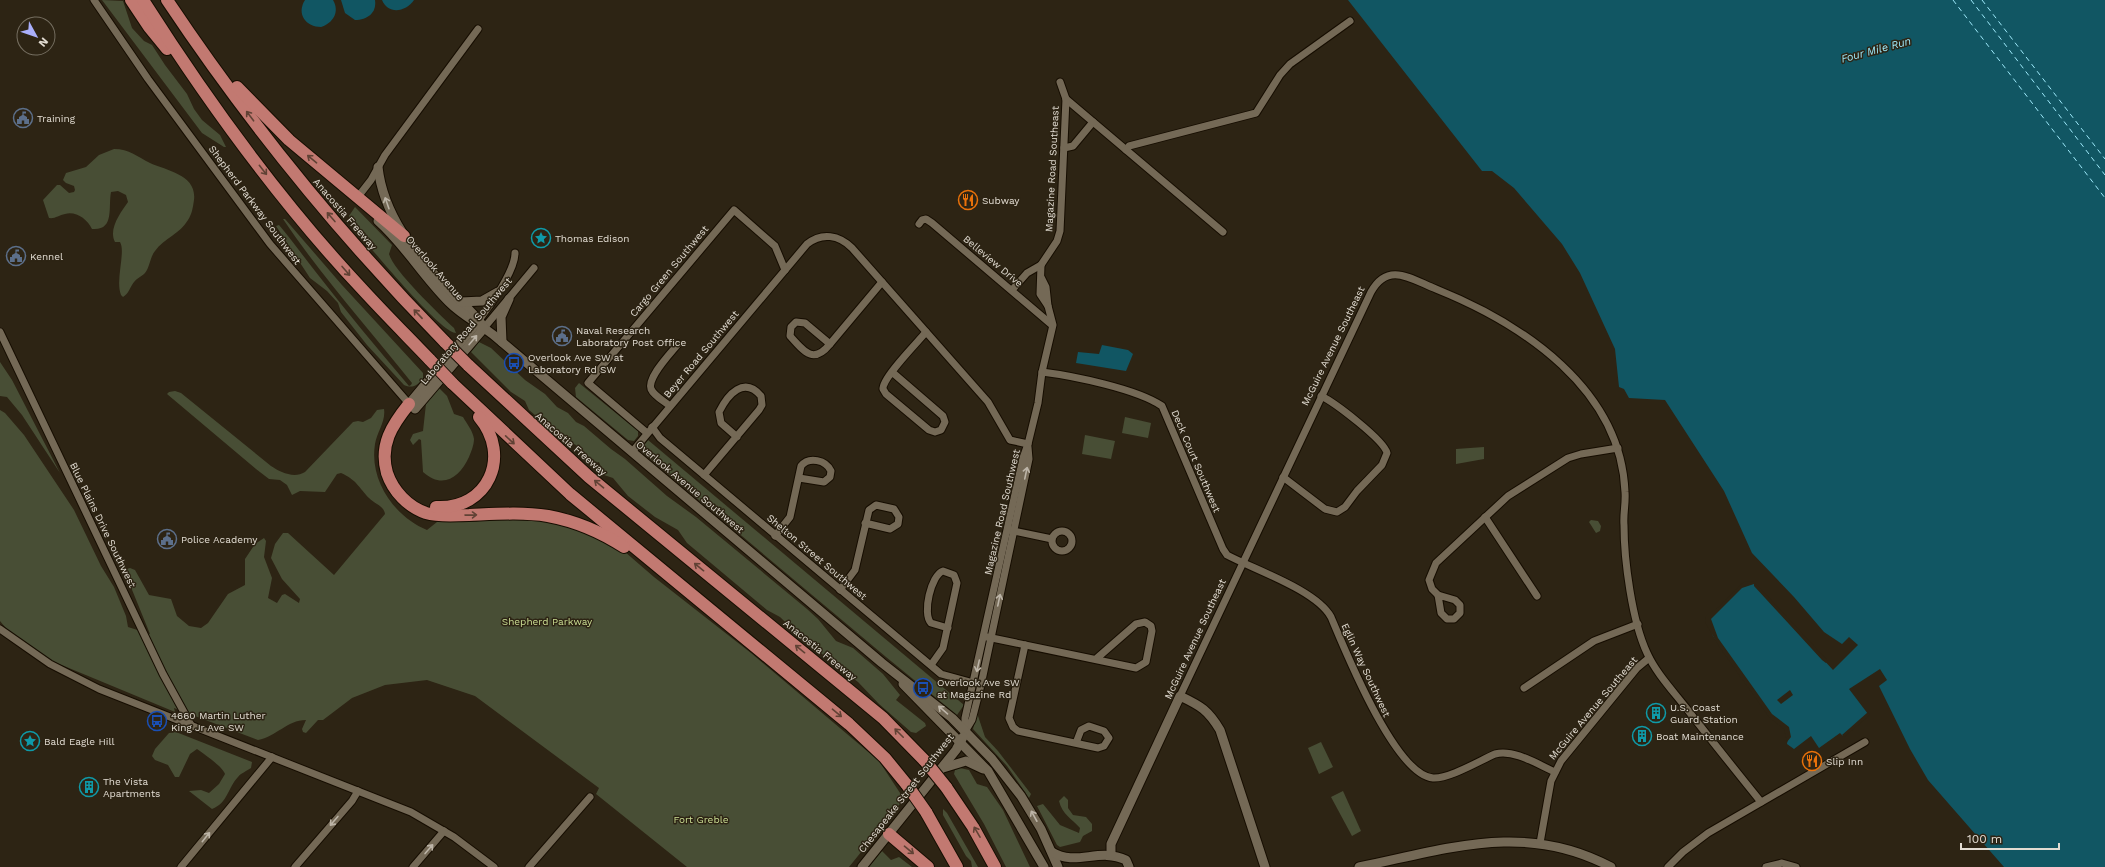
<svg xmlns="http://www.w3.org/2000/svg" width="2105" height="867" font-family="'Work Sans',sans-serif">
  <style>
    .green { fill: #484e35 }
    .water { fill: #115663 }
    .pier { fill: #2d2414 }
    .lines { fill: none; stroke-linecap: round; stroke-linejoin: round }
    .ferry { stroke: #9de9fa; stroke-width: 1; stroke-dasharray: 5 4; stroke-linecap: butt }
    .minor-casing { stroke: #160d01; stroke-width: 9 }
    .tertiary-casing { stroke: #160d01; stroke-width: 11 }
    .motorway-casing { stroke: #160d01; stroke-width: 14 }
    .minor { stroke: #746956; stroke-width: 7 }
    .tertiary { stroke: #746956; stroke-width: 9 }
    .motorway { stroke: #c27971; stroke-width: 12 }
    .motorway-bridge-casing { stroke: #160d01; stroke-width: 14; stroke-linecap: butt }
    .motorway-bridge { stroke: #c27971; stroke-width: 12 }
    .oneway { stroke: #614235 }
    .oneway2 { stroke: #bcb4a7 }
    .labels { text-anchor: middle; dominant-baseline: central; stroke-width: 3; stroke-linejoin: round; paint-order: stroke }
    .poi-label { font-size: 10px; fill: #e2dcd2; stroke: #2d2414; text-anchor: start }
    .street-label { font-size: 10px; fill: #e2dcd2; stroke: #2d2414 }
    .park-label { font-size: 10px; fill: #cbde94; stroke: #2d2414 }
    .water-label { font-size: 11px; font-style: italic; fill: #9de9fa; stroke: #2d2414 }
  </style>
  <rect width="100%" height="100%" fill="#2d2414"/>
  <g class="green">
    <polygon points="102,0 123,1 132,28 144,41 152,45 165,65 187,94 194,109 202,120 220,135 226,147 224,147 202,133"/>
    <path d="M114,149c15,0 24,8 36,14 18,8 47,12 44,37 -1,7 -2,14 -6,20 -8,14 -24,18 -33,31 -5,6 -5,16 -10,22 -4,4 -10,6 -13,12 -3,5 -4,9 -9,12l-2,-2c-6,-15 5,-43 -1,-53h-5c-7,-13 6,-30 13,-40l-2,-7 -8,-4 -7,1c-3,15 4,39 -19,37 -5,-10 -16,-18 -27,-15 -6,1 -10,5 -16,4l-6,-18 14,-15h3l9,8 5,-1 1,-2 -1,-4 -8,-3 -3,-3 3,-7 20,-6 13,-12z"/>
    <path d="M355,207l37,38 -3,9c4,16 51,61 65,74l2,5c-16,0 -90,-91 -104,-107l-3,-10z"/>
    <path d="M283,219h2l57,66 81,88v5c-5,7 -10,11 -19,7l-37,-40 -26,-33 -3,-9 -11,-12 -17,-13 -34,-52 3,-1c13,15 24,31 36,46 30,39 62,77 94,115l2,-1 1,-2c-43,-54 -90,-106 -129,-164z"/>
    <polygon points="479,342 491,348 525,380 545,394 557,407 568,413 576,422 584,426 611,449 625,459 667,496 696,517 807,609 818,619 836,641 853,648 883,674 900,695 896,700 925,723 926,726 916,733 911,732 879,704 858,682 804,640 780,617 767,610 687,543 678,530 655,517 628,496 613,478 604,475 599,462 592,464 589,457 581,454 576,445 565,440 529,410 525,401 511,392 471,352"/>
    <polygon points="0,362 12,380 60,473 22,415 7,397 0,396"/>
    <polygon points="579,383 638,431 638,436 634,441 628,440 576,397 575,388"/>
    <path d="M439,388l8,8 7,18 9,3c4,7 10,14 11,22 0,6 -3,13 -5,18 -9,20 -26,33 -46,15l-2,-32 -2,-1 -6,6 -3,-5 3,-6 10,-3 3,-27z"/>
    <path d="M175,391l6,2 90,73c9,6 23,13 34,6l48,-50 5,-1 5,1 8,-4 6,-8 7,-1c2,12 -7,23 -9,35 -6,37 20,73 52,86l20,-16 120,-1 28,13 59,51 97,76 128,108 25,38 -55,68h-162l-91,-73 3,-6 -124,-92 -48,-16 -42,5 -33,13 -29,22h-5l-12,13 -3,-1 -1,-3 4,-9c-19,0 -30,17 -48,20l-84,-32 1,4 -152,-63 -23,-28v-211l5,3 19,22 50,75 27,56 13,21 12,29 2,11 22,7 -24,-59 1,-6 3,-1 5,2 14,25 22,4 6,17 12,10 12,2 7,-5 20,-29 17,-9v-26l10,-15 9,-6 2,3 -2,16 8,21 -4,20 9,5 5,-8 3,-1 14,9 1,-4 -18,-20 -11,-21 4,-14 8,-11h5l46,42 51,-61c-1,-8 -10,-10 -16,-16 -10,-10 -12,-18 -28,-25l-4,1 -12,18 -25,-1 -8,4 -5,-10 -7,-5 -11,-1 -13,-10 -89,-75 2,-2z"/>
    <polygon points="1125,417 1151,423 1148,438 1122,433"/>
    <polygon points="1085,435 1115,441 1111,459 1082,454"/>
    <polygon points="648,440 964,705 957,715 886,657 643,453 642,448"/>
    <polygon points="1484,447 1484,459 1456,464 1456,449"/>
    <polygon points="1591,520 1598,521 1601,526 1600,531 1596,533 1589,522"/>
    <polygon points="977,713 985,737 998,751 1031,794 1029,798 1007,766 973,729"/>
    <path d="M176,732l76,30 -1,6c-4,3 -10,5 -13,9 -10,10 -10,26 -26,32l-23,-18 12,-1 8,3 10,-9 6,-10c-2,-7 -21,-20 -28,-25l-7,5 -11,23h-4l-7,-12 -13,-5 -3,-4 3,-7 14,-16z"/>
    <polygon points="1321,742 1333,767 1319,774 1308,748"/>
    <polygon points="960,768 969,770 977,784 987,787 1003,810 1030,867 1006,867 984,824 954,774 955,770"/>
    <polygon points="1343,791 1361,831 1352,836 1331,797"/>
    <path d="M1064,796l4,4v8l5,7 13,2 6,7v7l-9,5 -3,6 -20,5 -3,-2 -20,-39 6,-2 17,21 19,8 1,-5c-8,-9 -18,-14 -21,-27z"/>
    <polygon points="943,809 947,813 978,867 972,867 971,861 966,856 943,815"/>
    <polygon points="882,851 891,860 899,857 912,867 869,867"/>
  </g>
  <g class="water">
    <path d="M305,0h28c7,12 0,23 -12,27 -15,0 -25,-13 -16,-27z"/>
    <path d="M341,0h34c2,13 -8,20 -20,20l-10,-7z"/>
    <path d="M382,0h32c-8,12 -26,15 -32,0z"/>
    <path d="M1348,0h757v867h-101l-76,-87 -18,-31 -31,-63 8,-6 -7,-11 -31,20 19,25 -25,22 -3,-3 -21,15 -8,-12 -17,13 -7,-5c3,-15 -4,-19 -16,-26l-58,-82 -7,-17 39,-36 9,1 79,86 25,-25 -9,-8 -7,7 -18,-12 -30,-35 -42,-44 -28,-62 -59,-91 -36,-2 -5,-9 -5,-2 -4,-38 -35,-76 -18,-29 -48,-56 -22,-17h-10z"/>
    <polygon points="1102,345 1128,350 1133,354 1126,371 1076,363 1078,352 1099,354"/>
  </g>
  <g class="pier">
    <polygon points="1745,581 1754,582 1760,588 1828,661 1826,663 1822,660 1754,586 1754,584 1742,588 1711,619 1718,638 1755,690 1772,714 1789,727 1791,737 1787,742 1784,729 1769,717 1720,648 1706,624 1705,617 1709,613 1715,610"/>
    <polygon points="1790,690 1793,695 1781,704 1777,700"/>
    <polygon points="1868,712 1870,715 1844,737 1842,735"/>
  </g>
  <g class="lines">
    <g class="ferry">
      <polyline points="1953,0 2105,198"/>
      <polyline points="1971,0 2105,175"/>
      <polyline points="1982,0 2105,159"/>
    </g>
    <g class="minor-casing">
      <g id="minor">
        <polyline points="94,0 148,79 270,244 411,406"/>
        <polyline points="1066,99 1223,232"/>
        <polyline points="1064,148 1073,146 1093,122"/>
        <polyline points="1126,150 1129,146 1256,113 1280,75 1290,64 1350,21"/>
        <polyline points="357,198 371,180 385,155 478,29"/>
        <polyline points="919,224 922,220 926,219 932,223 1052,325"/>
        <polyline points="1041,277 1046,287 1048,306 1040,294 1041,265 1057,241 1060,231 1066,99 1060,82"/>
        <polyline points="1012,290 1027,273 1041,265"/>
        <path d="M479,320c11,-14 36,-49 36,-67"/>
        <path d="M796,322l9,1 25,21c-16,20 -25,9 -40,-8l1,-9z"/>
        <polyline points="484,328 534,268"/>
        <polyline points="0,332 163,674 191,725"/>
        <polyline points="830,344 882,282"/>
        <path d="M892,372l51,44 2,6 -4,8 -6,2 -6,-2 -43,-36 -3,-5c-1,-11 34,-46 43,-57"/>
        <path d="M1042,372c32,4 95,17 120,34l61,143 4,6c28,15 89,35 104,62 14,33 64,158 102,161 16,1 46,-17 62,-24 19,-5 42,10 60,18"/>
        <path d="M670,406c-6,-5 -16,-10 -19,-17 -4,-12 20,-36 27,-45"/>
        <polyline points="652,427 660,438 941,674 981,685"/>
        <polyline points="647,433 588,383 734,210 775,246 785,270"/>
        <path d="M632,452l175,-208c15,-12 32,-9 45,4l136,154 22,38 18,4"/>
        <path d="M704,475l55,-65 3,-5 -1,-9c-17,-20 -33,-2 -42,16l2,11 16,14"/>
        <path d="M1283,477l42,32 12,3 8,-5 12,-16 25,-26 5,-12c-3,-13 -53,-51 -66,-57"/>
        <polyline points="1485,517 1537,596"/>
        <polyline points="1009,530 1052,539"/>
        <circle cx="1062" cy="541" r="10"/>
        <path d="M775,536l15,-19 11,-51c8,-10 25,-6 30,5l-1,6 -6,5 -25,-4"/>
        <polyline points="840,590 855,570 869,510 876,505 894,509 899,517 898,524 890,529 865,523"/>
        <polyline points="1438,595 1432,589 1429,580 1436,563 1508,496 1568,458 1581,454 1618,448"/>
        <polygon points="1438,595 1455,600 1460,605 1460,613 1454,619 1447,619 1441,613"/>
        <polyline points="0,629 50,664 99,689 411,812 454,837 494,867"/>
        <polyline points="987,637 1136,668 1146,662 1152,631 1151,626 1145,622 1136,624 1096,659"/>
        <polyline points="1025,645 1009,718 1013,727 1018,731 1098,748 1104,746 1109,738 1104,731 1089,726 1081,730 1076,743"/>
        <path d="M931,665l12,-17 14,-65 -3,-8 -11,-4c-12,4 -21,43 -12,52l17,5"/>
        <polyline points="1524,688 1594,641 1638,624"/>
        <path d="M1180,696l191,-404c17,-31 40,-13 65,-3 87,35 185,100 189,203 1,11 -2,22 -1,33 0,35 8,96 23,128 9,20 26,38 40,56 24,31 49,62 74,93"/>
        <polyline points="966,730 972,720 981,685 1029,459 1028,447"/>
        <polyline points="965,732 965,718 1023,458 1028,444 1038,403 1042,372 1053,325 1048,306"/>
        <polyline points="1540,843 1551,781 1561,761 1637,668 1649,658"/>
        <polyline points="181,867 272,757"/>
        <polyline points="295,867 352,801 358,791"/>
        <polyline points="413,867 444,831"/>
        <polyline points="529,867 590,797"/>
        <polyline points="1668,867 1683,852 1708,833 1865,742"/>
        <polyline points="1766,867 1782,863 1796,867"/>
      </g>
    </g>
    <g class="tertiary-casing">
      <g id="tertiary">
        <path d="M378,167c5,47 37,88 69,121 12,13 26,23 36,38"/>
        <path d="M378,221c27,24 45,55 71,81 14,14 31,22 47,35l386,326 70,55 40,41 29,37 20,33 17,38"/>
        <polyline points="461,302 482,301 498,292"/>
        <polyline points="502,342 501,317 509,299"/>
        <polyline points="409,404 479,320"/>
        <polyline points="415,409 484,328"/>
        <polyline points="903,684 988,771 1044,867"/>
        <polyline points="943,768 966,761 983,769"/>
        <path d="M1052,852c24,15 47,-5 74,8l3,7"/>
        <path d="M1111,855v-11l69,-148c21,10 28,14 40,34l45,137"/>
        <polyline points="862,867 956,750 963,737"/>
        <path d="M1359,867c89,-18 166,-46 252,0"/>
      </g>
    </g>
    <g class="motorway-casing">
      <g id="motorway">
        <polyline points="131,0 149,27 167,49"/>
        <path d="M143,0c63,99 139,204 220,290 22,24 45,47 67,70"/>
        <path d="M167,0c82,123 175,237 278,342"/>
        <polyline points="237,87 289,140 404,236"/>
        <polyline points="468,365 589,477 883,718 925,761"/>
        <polyline points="452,383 570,494 849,724 885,758 907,785"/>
        <path d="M409,404c-17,21 -30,41 -22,69 6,18 21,34 39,40 14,4 29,2 43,2 26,-1 53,-3 79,1 27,5 53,16 76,31"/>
        <path d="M436,507c52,3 76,-51 43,-90"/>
        <polyline points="946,787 973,827 995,867"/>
        <polyline points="926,812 957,867"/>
        <polyline points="889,834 928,867"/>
      </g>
    </g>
    <use href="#minor" class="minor"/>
    <use href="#tertiary" class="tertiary"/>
    <use href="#motorway" class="motorway"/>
    <g class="motorway-bridge-casing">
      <g id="motorway-bridge">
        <polyline points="445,342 468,365"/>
        <polyline points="430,360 452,383"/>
        <polyline points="925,761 946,787"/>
        <polyline points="907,785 926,812"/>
      </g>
    </g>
    <use href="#motorway-bridge" class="motorway-bridge"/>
  </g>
  <defs><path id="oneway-shaft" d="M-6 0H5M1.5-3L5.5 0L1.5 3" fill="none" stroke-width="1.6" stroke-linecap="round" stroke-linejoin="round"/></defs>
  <g class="oneway">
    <use href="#oneway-shaft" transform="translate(250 116) rotate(-127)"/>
    <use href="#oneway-shaft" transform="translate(312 159) rotate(-140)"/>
    <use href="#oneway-shaft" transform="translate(263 170) rotate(52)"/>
    <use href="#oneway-shaft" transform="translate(331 217) rotate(-131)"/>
    <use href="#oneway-shaft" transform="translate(346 271) rotate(49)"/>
    <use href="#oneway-shaft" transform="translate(418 314) rotate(-133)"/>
    <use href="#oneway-shaft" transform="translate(510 440) rotate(43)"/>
    <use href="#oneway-shaft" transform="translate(599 484) rotate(-140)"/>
    <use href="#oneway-shaft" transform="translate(471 515) rotate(-1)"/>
    <use href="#oneway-shaft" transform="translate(699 567) rotate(-141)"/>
    <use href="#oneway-shaft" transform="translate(800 649) rotate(-141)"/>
    <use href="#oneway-shaft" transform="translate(837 713) rotate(40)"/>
    <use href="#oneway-shaft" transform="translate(899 733) rotate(-135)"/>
    <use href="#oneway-shaft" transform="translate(977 832) rotate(-120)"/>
    <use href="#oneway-shaft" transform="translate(909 850) rotate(40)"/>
  </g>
  <g class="oneway2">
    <use href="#oneway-shaft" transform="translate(387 203) rotate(-109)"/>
    <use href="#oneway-shaft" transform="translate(473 340) rotate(-50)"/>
    <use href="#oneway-shaft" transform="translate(1026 473) rotate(-78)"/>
    <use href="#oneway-shaft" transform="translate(999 600) rotate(-78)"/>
    <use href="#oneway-shaft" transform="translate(978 666) rotate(103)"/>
    <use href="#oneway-shaft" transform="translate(943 710) rotate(-139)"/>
    <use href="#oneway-shaft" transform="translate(1034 816) rotate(-119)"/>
    <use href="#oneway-shaft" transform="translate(334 821) rotate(131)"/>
    <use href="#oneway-shaft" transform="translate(206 837) rotate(-51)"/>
    <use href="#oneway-shaft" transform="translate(429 849) rotate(-49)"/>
  </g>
  <defs>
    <g id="civic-ring" transform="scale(1)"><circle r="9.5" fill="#2d2414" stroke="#5c6f8a" stroke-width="1.5"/><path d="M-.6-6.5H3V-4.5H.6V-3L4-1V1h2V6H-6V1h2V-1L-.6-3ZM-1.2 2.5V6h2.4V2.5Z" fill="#5c6f8a"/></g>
    <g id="restaurant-ring" transform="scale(1)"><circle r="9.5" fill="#2d2414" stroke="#e8710a" stroke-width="1.5"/><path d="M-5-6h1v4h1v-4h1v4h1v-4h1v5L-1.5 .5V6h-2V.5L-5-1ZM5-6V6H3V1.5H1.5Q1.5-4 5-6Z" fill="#e8710a"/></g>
    <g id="sight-ring" transform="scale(1)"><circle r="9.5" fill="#2d2414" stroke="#0f9aa8" stroke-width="1.5"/><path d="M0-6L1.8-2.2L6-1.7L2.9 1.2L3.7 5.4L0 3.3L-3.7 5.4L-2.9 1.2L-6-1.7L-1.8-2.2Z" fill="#0f9aa8"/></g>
    <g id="bus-ring" transform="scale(1)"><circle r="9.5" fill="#2d2414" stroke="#1a4fb4" stroke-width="1.5"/><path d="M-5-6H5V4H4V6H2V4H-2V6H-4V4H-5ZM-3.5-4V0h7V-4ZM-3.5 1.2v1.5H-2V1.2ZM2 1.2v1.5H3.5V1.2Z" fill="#1a4fb4"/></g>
    <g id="building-ring" transform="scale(1)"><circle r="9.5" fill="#2d2414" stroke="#0f9aa8" stroke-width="1.5"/><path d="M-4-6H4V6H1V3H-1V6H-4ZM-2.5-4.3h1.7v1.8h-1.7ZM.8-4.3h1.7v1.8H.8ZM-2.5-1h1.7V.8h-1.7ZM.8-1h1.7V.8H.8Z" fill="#0f9aa8"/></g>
  </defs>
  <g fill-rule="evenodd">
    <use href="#civic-ring" x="23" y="118"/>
    <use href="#restaurant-ring" x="968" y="200"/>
    <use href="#sight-ring" x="541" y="238"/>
    <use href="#civic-ring" x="16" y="256"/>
    <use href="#civic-ring" x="562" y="336"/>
    <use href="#bus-ring" x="514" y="363"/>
    <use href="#civic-ring" x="167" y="539"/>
    <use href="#bus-ring" x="923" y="688"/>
    <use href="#building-ring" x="1656" y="713"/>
    <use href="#bus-ring" x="157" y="721"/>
    <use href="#building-ring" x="1642" y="736"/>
    <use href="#sight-ring" x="30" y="741"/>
    <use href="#restaurant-ring" x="1812" y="761"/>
    <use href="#building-ring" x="89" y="787"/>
  </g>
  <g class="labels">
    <g class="poi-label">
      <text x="37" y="118">Training</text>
      <text x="982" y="200">Subway</text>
      <text x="555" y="238">Thomas Edison</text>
      <text x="30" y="256">Kennel</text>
      <text x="576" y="330">Naval Research<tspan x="576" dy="12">Laboratory Post Office</tspan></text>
      <text x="528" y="357">Overlook Ave SW at<tspan x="528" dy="12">Laboratory Rd SW</tspan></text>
      <text x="181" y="539">Police Academy</text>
      <text x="937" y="682">Overlook Ave SW<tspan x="937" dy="12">at Magazine Rd</tspan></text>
      <text x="1670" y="707">U.S. Coast<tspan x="1670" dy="12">Guard Station</tspan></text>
      <text x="171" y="715">4660 Martin Luther<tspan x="171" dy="12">King Jr Ave SW</tspan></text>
      <text x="1656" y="736">Boat Maintenance</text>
      <text x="44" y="741">Bald Eagle Hill</text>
      <text x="1826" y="761">Slip Inn</text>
      <text x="103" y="781">The Vista<tspan x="103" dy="12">Apartments</tspan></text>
    </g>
    <g class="street-label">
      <text transform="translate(1052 169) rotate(-87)">Magazine Road Southeast</text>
      <text transform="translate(255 205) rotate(53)">Shepherd Parkway Southwest</text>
      <text transform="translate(345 214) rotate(49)">Anacostia Freeway</text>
      <text transform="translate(993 261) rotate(40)">Belleview Drive</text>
      <text transform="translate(435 268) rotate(49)">Overlook Avenue</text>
      <text transform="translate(669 271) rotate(-50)">Cargo Green Southwest</text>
      <text transform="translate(466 331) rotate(-50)">Laboratory Road Southwest</text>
      <text transform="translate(1333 346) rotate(-64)">McGuire Avenue Southeast</text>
      <text transform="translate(701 354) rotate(-50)">Beyer Road Southwest</text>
      <text transform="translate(571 444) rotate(41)">Anacostia Freeway</text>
      <text transform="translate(1196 461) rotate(67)">Deck Court Southwest</text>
      <text transform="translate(690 487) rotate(40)">Overlook Avenue Southwest</text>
      <text transform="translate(1002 512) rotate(-77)">Magazine Road Southwest</text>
      <text transform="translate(103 525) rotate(64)">Blue Plains Drive Southwest</text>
      <text transform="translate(817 557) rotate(40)">Shelton Street Southwest</text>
      <text transform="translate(1195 639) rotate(-65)">McGuire Avenue Southeast</text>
      <text transform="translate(820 650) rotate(39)">Anacostia Freeway</text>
      <text transform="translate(1366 670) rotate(65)">Eglin Way Southwest</text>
      <text transform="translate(1593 708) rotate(-50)">McGuire Avenue Southeast</text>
      <text transform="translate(906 793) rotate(-52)">Chesapeake Street Southwest</text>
    </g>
    <g class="park-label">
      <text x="547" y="621">Shepherd Parkway</text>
      <text x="701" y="819">Fort Greble</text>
    </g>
    <g class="water-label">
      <text transform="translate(1876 50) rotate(-15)">Four Mile Run</text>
    </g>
  </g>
  <g transform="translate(36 36) rotate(130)"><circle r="19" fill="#2d2414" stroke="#756e60"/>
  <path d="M0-3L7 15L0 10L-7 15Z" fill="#aaaffb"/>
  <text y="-6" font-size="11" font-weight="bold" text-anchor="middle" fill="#e2dcd2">N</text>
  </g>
  <path d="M1961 843v6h98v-6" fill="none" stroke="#e2dcd2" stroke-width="2"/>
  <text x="1967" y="843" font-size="12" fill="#e2dcd2" stroke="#2d2414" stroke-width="3" paint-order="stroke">100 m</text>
</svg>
